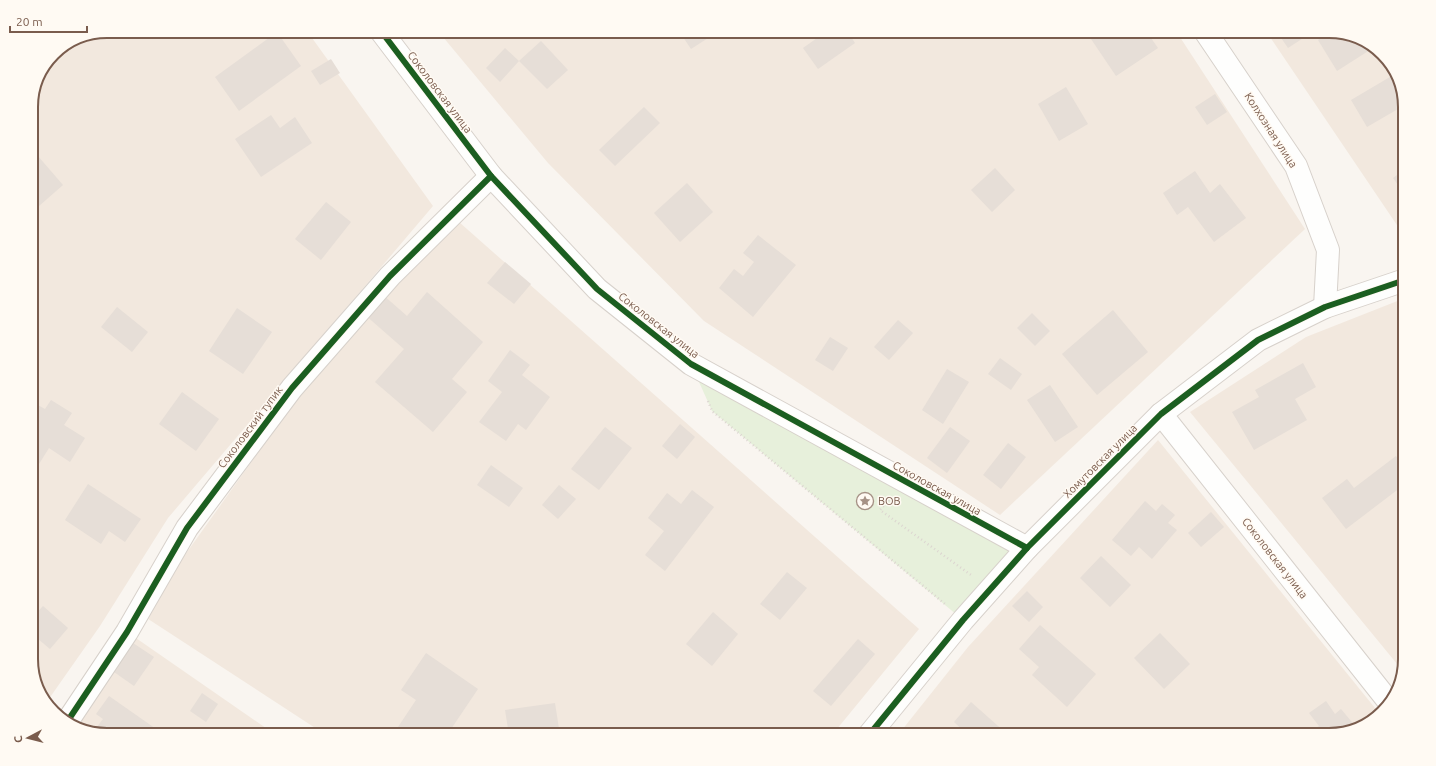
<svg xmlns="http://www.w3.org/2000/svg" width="1436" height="766" font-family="Ubuntu,sans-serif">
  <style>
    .residential { fill: #f2e8de }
    .green { fill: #e7f0db }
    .building { fill: #e6ded7 }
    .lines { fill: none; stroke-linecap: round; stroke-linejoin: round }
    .street-casing { stroke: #d7d1cb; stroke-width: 24 }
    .path { stroke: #dcd5d0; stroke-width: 2.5; stroke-dasharray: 1 3; stroke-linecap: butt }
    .street { stroke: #fefefd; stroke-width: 22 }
    .cycleway-casing { stroke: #fffaf3; stroke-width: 8 }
    .cycleway { stroke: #1b5e20; stroke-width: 6 }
    .labels { text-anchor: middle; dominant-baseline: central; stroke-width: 3; stroke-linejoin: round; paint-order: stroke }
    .street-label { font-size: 11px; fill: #7a5c4d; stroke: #fffaf3 }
    .poi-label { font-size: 11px; fill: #7a5c4d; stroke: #fffaf3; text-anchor: start }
    .rim { fill: none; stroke: #7a5c4d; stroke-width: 2 }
  </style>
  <rect width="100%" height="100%" fill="#f9f5f0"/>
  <g class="residential">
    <polygon points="107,31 307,31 433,206 168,518 100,626 46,703 44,701 31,664 31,102 53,53 78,37"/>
    <polygon points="438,31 1176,31 1305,229 1000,515 704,321 548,163"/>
    <polygon points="1266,31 1329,31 1363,39 1392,65 1405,102 1405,237"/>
    <polygon points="450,214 919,629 832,735 326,735 142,615 315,373"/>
    <polygon points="1405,298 1405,659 1402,670 1190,412 1306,337"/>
    <polygon points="1158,440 1379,713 1371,722 1329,735 898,735 968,647"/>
    <polygon points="133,636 276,735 107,735 73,727"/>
  </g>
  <polygon class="green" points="691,364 1027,548 963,620 712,411"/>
  <g class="building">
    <polygon points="679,31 719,31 691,49"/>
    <polygon points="791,31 803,31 794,37"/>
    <polygon points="827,31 847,31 855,43 818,69 803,48"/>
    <polygon points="1103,31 1146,31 1158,48 1116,76 1091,39"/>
    <polygon points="1279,31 1305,31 1308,35 1288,48 1277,32"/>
    <polygon points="277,32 301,66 239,111 215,77"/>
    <polygon points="1331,32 1363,39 1373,48 1337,71 1318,40"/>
    <polygon points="541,41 568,70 547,89 519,61"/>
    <polygon points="505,48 519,61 500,82 486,68"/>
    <polygon points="331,59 340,73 320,85 311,71"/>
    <polygon points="1395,74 1405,102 1405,121 1398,109 1367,127 1351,100"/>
    <polygon points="1066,87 1088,124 1059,141 1038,104"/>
    <polygon points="1215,94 1227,112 1207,125 1195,107"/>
    <polygon points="644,107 660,123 615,166 599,150"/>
    <polygon points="271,115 280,128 295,117 312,143 261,177 235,139"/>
    <polygon points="31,148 63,185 31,213"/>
    <polygon points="995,168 1015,190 992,212 971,190"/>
    <polygon points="1405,169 1405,195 1393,178"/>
    <polygon points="1195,171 1210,193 1220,184 1246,218 1214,242 1188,207 1177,215 1163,193"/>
    <polygon points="687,183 713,212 680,242 654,213"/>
    <polygon points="326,202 351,222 321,260 295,239"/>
    <polygon points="758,235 796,265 753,317 719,288 734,269 743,276 754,262 743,253"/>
    <polygon points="505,262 531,284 514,304 487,283"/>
    <polygon points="427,292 483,342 452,379 467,392 433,432 375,382 404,349 364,314 382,294 407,316"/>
    <polygon points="117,307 148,332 132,352 101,327"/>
    <polygon points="237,308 272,332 243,374 209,351"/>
    <polygon points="1113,310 1148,352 1097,395 1062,354"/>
    <polygon points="1032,313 1050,331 1035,346 1017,328"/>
    <polygon points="898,320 913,333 889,360 874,347"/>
    <polygon points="830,337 848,348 833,371 815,360"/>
    <polygon points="510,350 530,365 522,375 550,397 526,430 518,424 506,441 479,422 502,392 488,381"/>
    <polygon points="1000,358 1022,374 1011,390 988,374"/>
    <polygon points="1303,363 1316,387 1295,399 1307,420 1254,450 1232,412 1259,397 1255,390"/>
    <polygon points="947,369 969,382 943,424 922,410"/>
    <polygon points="1050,385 1078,427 1055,442 1027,400"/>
    <polygon points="182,392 219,419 196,451 159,424"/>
    <polygon points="51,400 72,413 64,425 85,438 70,462 49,448 34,472 31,470 31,412 36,404 45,409"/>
    <polygon points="680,424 695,437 677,459 662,446"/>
    <polygon points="605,427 632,448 599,490 571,469"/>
    <polygon points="950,427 970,441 947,473 927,458"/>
    <polygon points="1008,443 1026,457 1001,489 983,475"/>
    <polygon points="1396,456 1405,469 1405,484 1346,529 1322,498 1347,479 1354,488"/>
    <polygon points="491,465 523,488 509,507 477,485"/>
    <polygon points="88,484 141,519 125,542 109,531 101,544 65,520"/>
    <polygon points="559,485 576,499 558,519 542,505"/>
    <polygon points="692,490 714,507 665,571 645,555 664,531 648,518 667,493 681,504"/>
    <polygon points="1145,501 1156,511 1162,504 1175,515 1168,523 1177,530 1152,559 1139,547 1131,556 1112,540"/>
    <polygon points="1211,512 1224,527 1201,547 1188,533"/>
    <polygon points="1101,556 1131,585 1110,607 1080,578"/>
    <polygon points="787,572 807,588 780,620 760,604"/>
    <polygon points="1405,590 1405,602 1399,595"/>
    <polygon points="1027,591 1043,607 1029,622 1012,606"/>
    <polygon points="43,606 68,628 50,649 31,633 31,619"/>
    <polygon points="713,612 738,634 712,666 686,644"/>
    <polygon points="1040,625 1096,674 1067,707 1032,675 1039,667 1019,649"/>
    <polygon points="1160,633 1190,664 1164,689 1134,658"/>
    <polygon points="858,639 875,654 831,706 813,691"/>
    <polygon points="133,643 154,657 134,686 114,672"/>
    <polygon points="426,653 478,689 447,735 398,735 394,733 416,700 401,690"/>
    <polygon points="202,693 218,704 206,722 190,711"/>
    <polygon points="109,696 159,731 157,735 107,735 93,732 103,719 96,714"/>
    <polygon points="1326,701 1335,714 1341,709 1356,727 1329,735 1316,735 1313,731 1319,726 1309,713"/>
    <polygon points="971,702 1006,733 1005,735 968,735 954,722"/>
    <polygon points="555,703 560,735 509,735 505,710"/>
    <polygon points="713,729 721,735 709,735"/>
    <polygon points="1277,730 1282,735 1271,735"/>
  </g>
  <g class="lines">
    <g class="street-casing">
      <g id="street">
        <polyline points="381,31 491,176 597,289 691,364 1027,548"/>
        <polyline points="1205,31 1296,166 1328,250 1325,307"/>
        <polyline points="1161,414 1389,702"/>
        <polyline points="67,722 127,632 187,528 292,388 390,276 491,176"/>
        <polyline points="869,735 963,620 1027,548 1161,414 1258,340 1325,307 1405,280"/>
      </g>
    </g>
    <g class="path">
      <polyline points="708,401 712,411 945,604"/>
      <polyline points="889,500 880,510 971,575"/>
    </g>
    <use href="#street" class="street"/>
    <g class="cycleway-casing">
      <g id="cycleway">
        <polyline points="381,31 491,176 597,289 691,364 1027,548"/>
        <polyline points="67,722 127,632 187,528 292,388 390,276 491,176"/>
        <polyline points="869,735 963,620 1027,548 1161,414 1258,340 1325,307 1405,280"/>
      </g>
    </g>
    <use href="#cycleway" class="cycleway"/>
  </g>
  <defs>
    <g id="sight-ring" transform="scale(0.9)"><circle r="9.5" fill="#fffaf3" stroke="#a69286" stroke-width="1.5"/><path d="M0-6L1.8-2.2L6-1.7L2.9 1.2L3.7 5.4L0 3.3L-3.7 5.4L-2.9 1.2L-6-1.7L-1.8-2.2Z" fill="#a69286"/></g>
  </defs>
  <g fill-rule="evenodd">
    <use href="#sight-ring" x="865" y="501"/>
  </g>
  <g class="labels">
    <g class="street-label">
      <text transform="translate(440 92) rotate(53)">Соколовская улица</text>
      <text transform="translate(1271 130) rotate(57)">Колхозная улица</text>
      <text transform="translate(659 325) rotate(38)">Соколовская улица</text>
      <text transform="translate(250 427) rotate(-53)">Соколовский тупик</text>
      <text transform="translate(1100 461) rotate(-45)">Хомутовская улица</text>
      <text transform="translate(937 488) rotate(29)">Соколовская улица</text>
      <text transform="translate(1275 558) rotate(52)">Соколовская улица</text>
    </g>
    <g class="poi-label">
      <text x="878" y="501">ВОВ</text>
    </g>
  </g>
  <path d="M0 0H1436V766H0ZM107 38H1329A69 69 0 0 1 1398 107V659A69 69 0 0 1 1329 728H107A69 69 0 0 1 38 659V107A69 69 0 0 1 107 38Z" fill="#fffaf3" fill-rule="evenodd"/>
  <path class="rim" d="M107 38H1329A69 69 0 0 1 1398 107V659A69 69 0 0 1 1329 728H107A69 69 0 0 1 38 659V107A69 69 0 0 1 107 38Z"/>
  <g transform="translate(28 738) rotate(263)" stroke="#fffaf3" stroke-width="3" paint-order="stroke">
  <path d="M0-3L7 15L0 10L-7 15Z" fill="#7a5c4d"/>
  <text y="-6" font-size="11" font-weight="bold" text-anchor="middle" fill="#7a5c4d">С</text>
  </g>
  <path d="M10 26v6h77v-6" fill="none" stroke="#7a5c4d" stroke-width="2"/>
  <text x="16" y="26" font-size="12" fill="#7a5c4d" stroke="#fffaf3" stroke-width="3" paint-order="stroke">20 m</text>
</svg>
